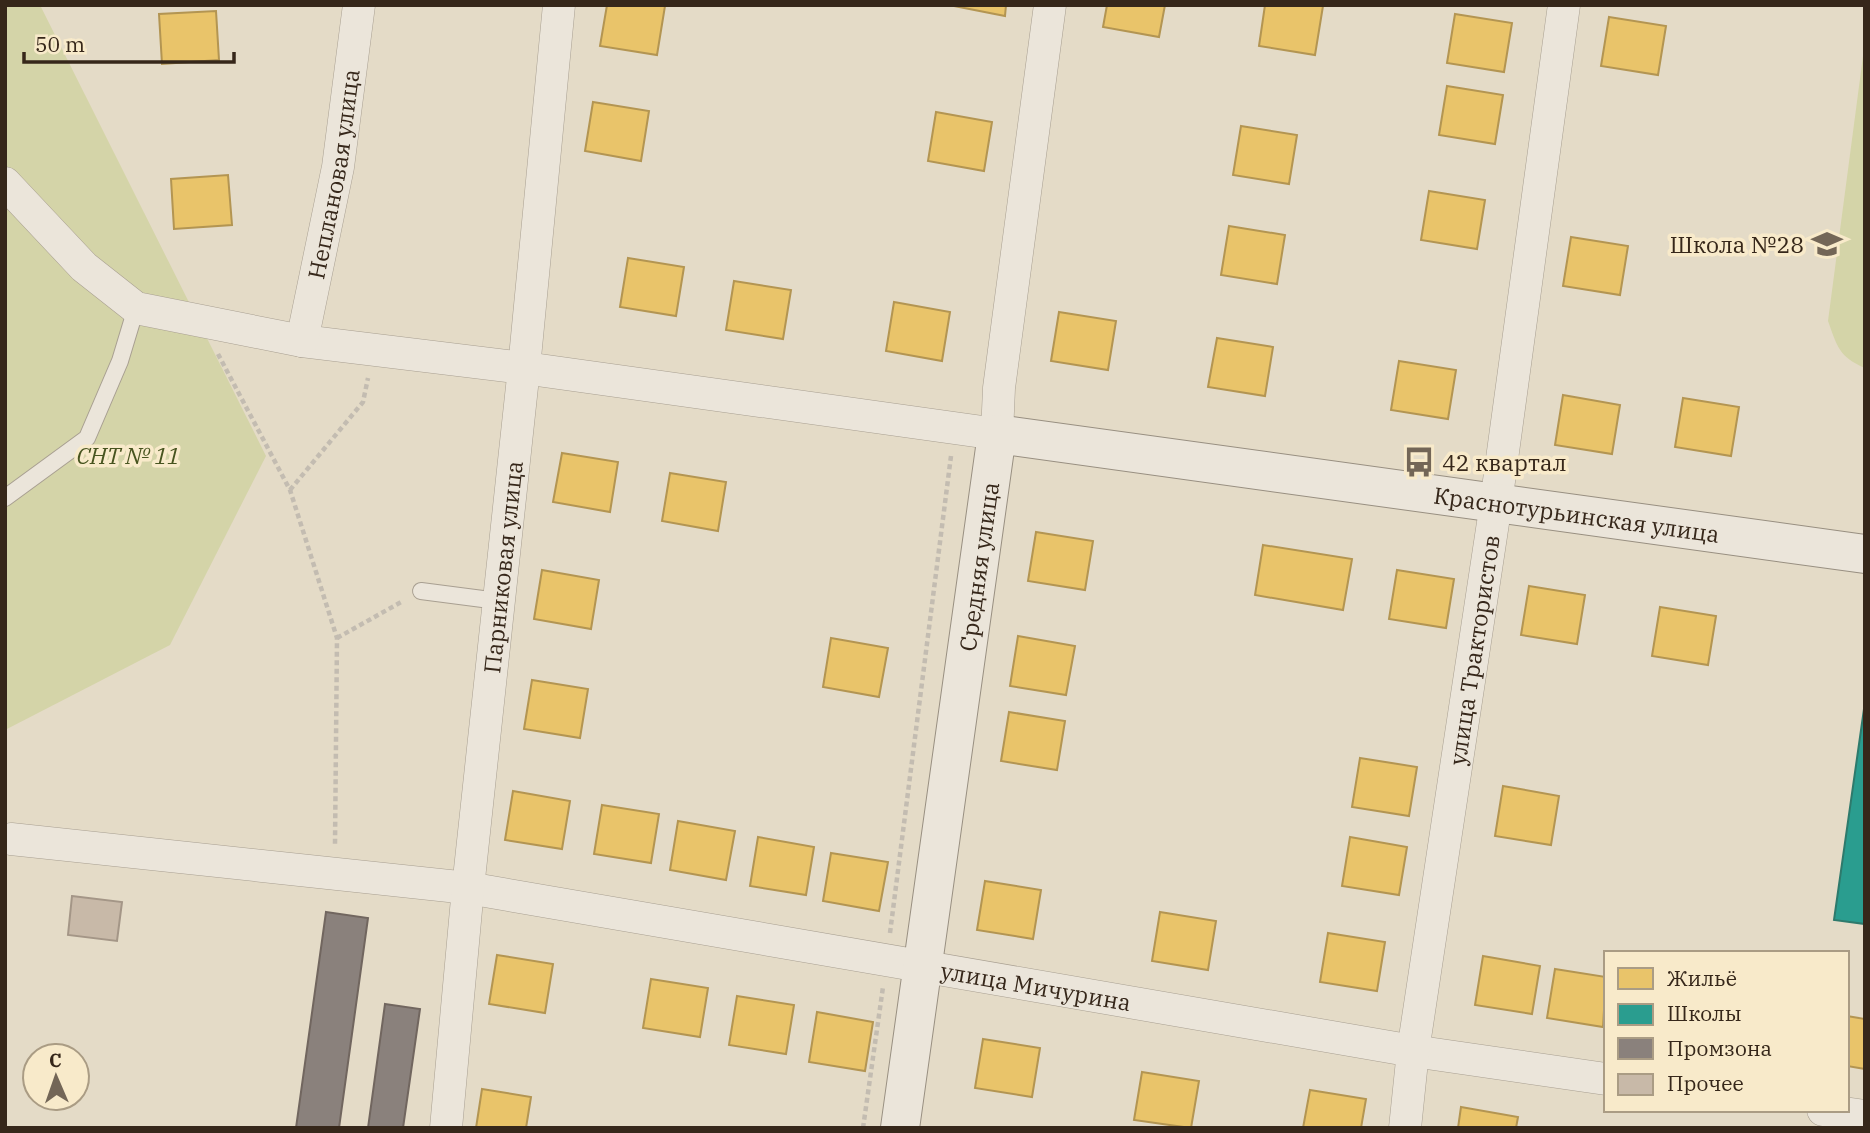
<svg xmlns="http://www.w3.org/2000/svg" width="1870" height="1133" font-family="'IBM Plex Serif',serif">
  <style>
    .green { fill: #d4d4a8 }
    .homes { fill: #e9c46a; stroke: #b39552; stroke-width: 2 }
    .schools { fill: #2a9d8f; stroke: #2e7a6c; stroke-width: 2 }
    .industry { fill: #8a817c; stroke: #71665f; stroke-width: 2 }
    .building { fill: #c8b9a8; stroke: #a49687; stroke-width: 2 }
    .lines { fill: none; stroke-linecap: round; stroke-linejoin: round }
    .service-casing { stroke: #a89f91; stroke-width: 18 }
    .minor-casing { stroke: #a89f91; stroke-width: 33 }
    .secondary-casing { stroke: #988f81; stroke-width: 40 }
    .path { stroke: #c3bcb1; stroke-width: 4.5; stroke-dasharray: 5 3.5; stroke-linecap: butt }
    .service { stroke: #ebe5da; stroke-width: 16 }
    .minor { stroke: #ebe5da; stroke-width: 32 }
    .secondary { stroke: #ebe5da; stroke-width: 38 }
    .labels { text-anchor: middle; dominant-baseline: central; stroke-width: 7; stroke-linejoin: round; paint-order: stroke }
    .street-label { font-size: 23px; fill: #36271a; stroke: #f8eaca }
    .poi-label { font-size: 23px; fill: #36271a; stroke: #f8eaca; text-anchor: end }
    .park-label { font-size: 23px; font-style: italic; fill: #47541f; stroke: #f8eaca }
  </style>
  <rect width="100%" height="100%" fill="#e4dbc7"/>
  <g class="green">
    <polygon points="5,5 40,5 266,456 170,645 5,730"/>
    <path d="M1865,41v327c-26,-11 -28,-22 -37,-47z"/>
  </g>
  <g class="homes">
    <polygon points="607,5 665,6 657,55 600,46"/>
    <polygon points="949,5 1006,5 1005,16"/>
    <polygon points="1107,5 1165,5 1159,37 1103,27"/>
    <polygon points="1265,5 1323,6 1315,55 1259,46"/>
    <polygon points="216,11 219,60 162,64 159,14"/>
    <polygon points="1455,14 1512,23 1504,72 1447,63"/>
    <polygon points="1609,17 1666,26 1658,75 1601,66"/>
    <polygon points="1447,86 1503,95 1495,144 1439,135"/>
    <polygon points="593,102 649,111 641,161 585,151"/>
    <polygon points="936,112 992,122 984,171 928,161"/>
    <polygon points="1241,126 1297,135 1289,184 1233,175"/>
    <polygon points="228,175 232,225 174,229 171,179"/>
    <polygon points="1429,191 1485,200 1477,249 1421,240"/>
    <polygon points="1229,226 1285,235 1277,284 1221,275"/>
    <polygon points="1571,237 1628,246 1620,295 1563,286"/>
    <polygon points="628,258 684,267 676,316 620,307"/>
    <polygon points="734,281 791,290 783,339 726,330"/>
    <polygon points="894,302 950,312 942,361 886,351"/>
    <polygon points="1059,312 1116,321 1108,370 1051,361"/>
    <polygon points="1217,338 1273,347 1265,396 1208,387"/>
    <polygon points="1399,361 1456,370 1448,419 1391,410"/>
    <polygon points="1563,395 1620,405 1612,454 1555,445"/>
    <polygon points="1683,398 1739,407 1731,456 1675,447"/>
    <polygon points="562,453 618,462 610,512 553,502"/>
    <polygon points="670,473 726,482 718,531 662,521"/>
    <polygon points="1036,532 1093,541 1085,590 1028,581"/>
    <polygon points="1263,545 1352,559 1343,610 1255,595"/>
    <polygon points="542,570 599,580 591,629 534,619"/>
    <polygon points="1397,570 1454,579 1446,628 1389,619"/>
    <polygon points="1529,586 1585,595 1577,644 1521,635"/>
    <polygon points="1660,607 1716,616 1708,665 1652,656"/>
    <polygon points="1018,636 1075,646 1066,695 1010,686"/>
    <polygon points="831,638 888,648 879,697 823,687"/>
    <polygon points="532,680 588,689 580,738 524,729"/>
    <polygon points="1009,712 1065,721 1057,770 1001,761"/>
    <polygon points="1360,758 1417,767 1409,816 1352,807"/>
    <polygon points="1503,786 1559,796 1551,845 1495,836"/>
    <polygon points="513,791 570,801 562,849 505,840"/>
    <polygon points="602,805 659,814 651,863 594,854"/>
    <polygon points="678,821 735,831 726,880 670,870"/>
    <polygon points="758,837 814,847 806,895 750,886"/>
    <polygon points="1350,837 1407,847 1399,895 1342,886"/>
    <polygon points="831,853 888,862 879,911 823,901"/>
    <polygon points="985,881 1041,890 1033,939 977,930"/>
    <polygon points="1160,912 1216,921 1208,970 1152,961"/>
    <polygon points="1328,933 1385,942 1377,991 1320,982"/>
    <polygon points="497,955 553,964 545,1013 489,1004"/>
    <polygon points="1483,956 1540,966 1532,1014 1475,1005"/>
    <polygon points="1555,969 1606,977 1603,1027 1547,1018"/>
    <polygon points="651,979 708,988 700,1037 643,1028"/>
    <polygon points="737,996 794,1005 786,1054 729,1045"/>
    <polygon points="817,1012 873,1022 865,1071 809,1062"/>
    <polygon points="1847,1016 1865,1019 1865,1069 1847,1066"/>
    <polygon points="983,1039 1040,1048 1032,1097 975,1088"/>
    <polygon points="1142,1072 1199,1081 1191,1128 1134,1120"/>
    <polygon points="482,1089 531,1097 526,1128 476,1128"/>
    <polygon points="1310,1090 1366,1099 1361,1128 1303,1128"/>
    <polygon points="1461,1107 1518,1117 1516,1128 1458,1128"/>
  </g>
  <polygon class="schools" points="1865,702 1865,924 1834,920"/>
  <g class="industry">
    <polygon points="326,912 368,918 339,1128 296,1128"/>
    <polygon points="385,1004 420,1009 403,1128 368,1128"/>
  </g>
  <polygon class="building" points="72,896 122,902 117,941 68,935"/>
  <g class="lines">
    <g class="service-casing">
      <g id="service">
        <polyline points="5,498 87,438 120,361 136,308"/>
        <polyline points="421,591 498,601"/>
      </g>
    </g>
    <g class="minor-casing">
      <g id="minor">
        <polyline points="5,183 84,267 136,308 302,341 524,368 997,434 999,388 1050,5"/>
        <path id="s1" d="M302,341l36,-174 21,-162"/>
        <path id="s2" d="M11,839l457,49 945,163 193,28"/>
        <polyline points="1823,1110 1865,1116"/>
        <path id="s3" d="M446,1128l22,-240 56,-520 35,-363"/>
        <path id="s4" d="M1405,1128l8,-77 83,-548 68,-498"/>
      </g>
    </g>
    <g class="secondary-casing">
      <g id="secondary">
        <path id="s5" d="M900,1128l97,-694 868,120"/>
      </g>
    </g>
    <g class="path">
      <polyline points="218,354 290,490 337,638 335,845"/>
      <polyline points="290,490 363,402 368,378"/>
      <polyline points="337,638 403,601"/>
      <polyline points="890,933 951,456"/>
      <polyline points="863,1128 883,987"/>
    </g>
    <use href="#service" class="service"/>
    <use href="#minor" class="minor"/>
    <use href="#secondary" class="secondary"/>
  </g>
  <defs>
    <g id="school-bare" transform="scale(2.415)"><path d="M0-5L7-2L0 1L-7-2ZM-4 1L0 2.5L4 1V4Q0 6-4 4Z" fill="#736657" stroke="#f8eaca" stroke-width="2.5" paint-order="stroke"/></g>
    <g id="bus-bare" transform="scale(2.415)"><path d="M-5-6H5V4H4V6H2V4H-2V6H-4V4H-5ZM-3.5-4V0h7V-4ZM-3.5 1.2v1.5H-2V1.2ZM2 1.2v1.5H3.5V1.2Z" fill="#736657" stroke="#f8eaca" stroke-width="2.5" paint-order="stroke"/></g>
  </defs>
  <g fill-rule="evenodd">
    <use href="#school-bare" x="1827" y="244"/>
    <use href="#bus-bare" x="1419" y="462"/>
  </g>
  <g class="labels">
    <g class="street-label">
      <text stroke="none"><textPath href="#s1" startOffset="170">Неплановая улица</textPath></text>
      <text stroke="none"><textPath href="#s5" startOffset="1286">Краснотурьинская улица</textPath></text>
      <text stroke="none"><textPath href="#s3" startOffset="564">Парниковая улица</textPath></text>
      <text stroke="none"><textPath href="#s5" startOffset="567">Средняя улица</textPath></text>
      <text stroke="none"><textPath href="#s4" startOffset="483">улица Трактористов</textPath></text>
      <text stroke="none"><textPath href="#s2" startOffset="1036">улица Мичурина</textPath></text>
    </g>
    <g class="poi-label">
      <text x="1804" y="244">Школа №28</text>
      <text x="1442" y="462" text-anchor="start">42 квартал</text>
    </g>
    <g class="park-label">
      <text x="128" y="455">СНТ № 11</text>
    </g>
  </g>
  <rect width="1870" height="1133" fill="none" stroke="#36271a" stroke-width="14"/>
  <rect x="1604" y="951" width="245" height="161" fill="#f8eaca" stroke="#aa9c84" stroke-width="2"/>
  <rect x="1618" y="968" width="35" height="21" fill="#e9c46a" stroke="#aa9c84" stroke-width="2"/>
  <text x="1667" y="986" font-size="21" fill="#36271a">Жильё</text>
  <rect x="1618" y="1004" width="35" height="21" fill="#2a9d8f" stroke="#aa9c84" stroke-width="2"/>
  <text x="1667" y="1021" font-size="21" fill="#36271a">Школы</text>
  <rect x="1618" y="1038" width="35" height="21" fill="#8a817c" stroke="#aa9c84" stroke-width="2"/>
  <text x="1667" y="1056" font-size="21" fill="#36271a">Промзона</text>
  <rect x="1618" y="1074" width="35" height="21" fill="#c8b9a8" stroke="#aa9c84" stroke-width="2"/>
  <text x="1667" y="1091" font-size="21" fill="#36271a">Прочее</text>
  <g transform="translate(56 1077) rotate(358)"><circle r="33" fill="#f8eaca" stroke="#aa9c84" stroke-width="2"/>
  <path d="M0-5L12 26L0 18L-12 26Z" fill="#736657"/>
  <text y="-10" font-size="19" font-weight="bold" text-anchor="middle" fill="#36271a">С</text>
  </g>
  <path d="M24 52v10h210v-10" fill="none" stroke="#36271a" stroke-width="3.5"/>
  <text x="35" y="52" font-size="21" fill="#36271a" stroke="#f8eaca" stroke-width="5" paint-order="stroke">50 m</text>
</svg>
